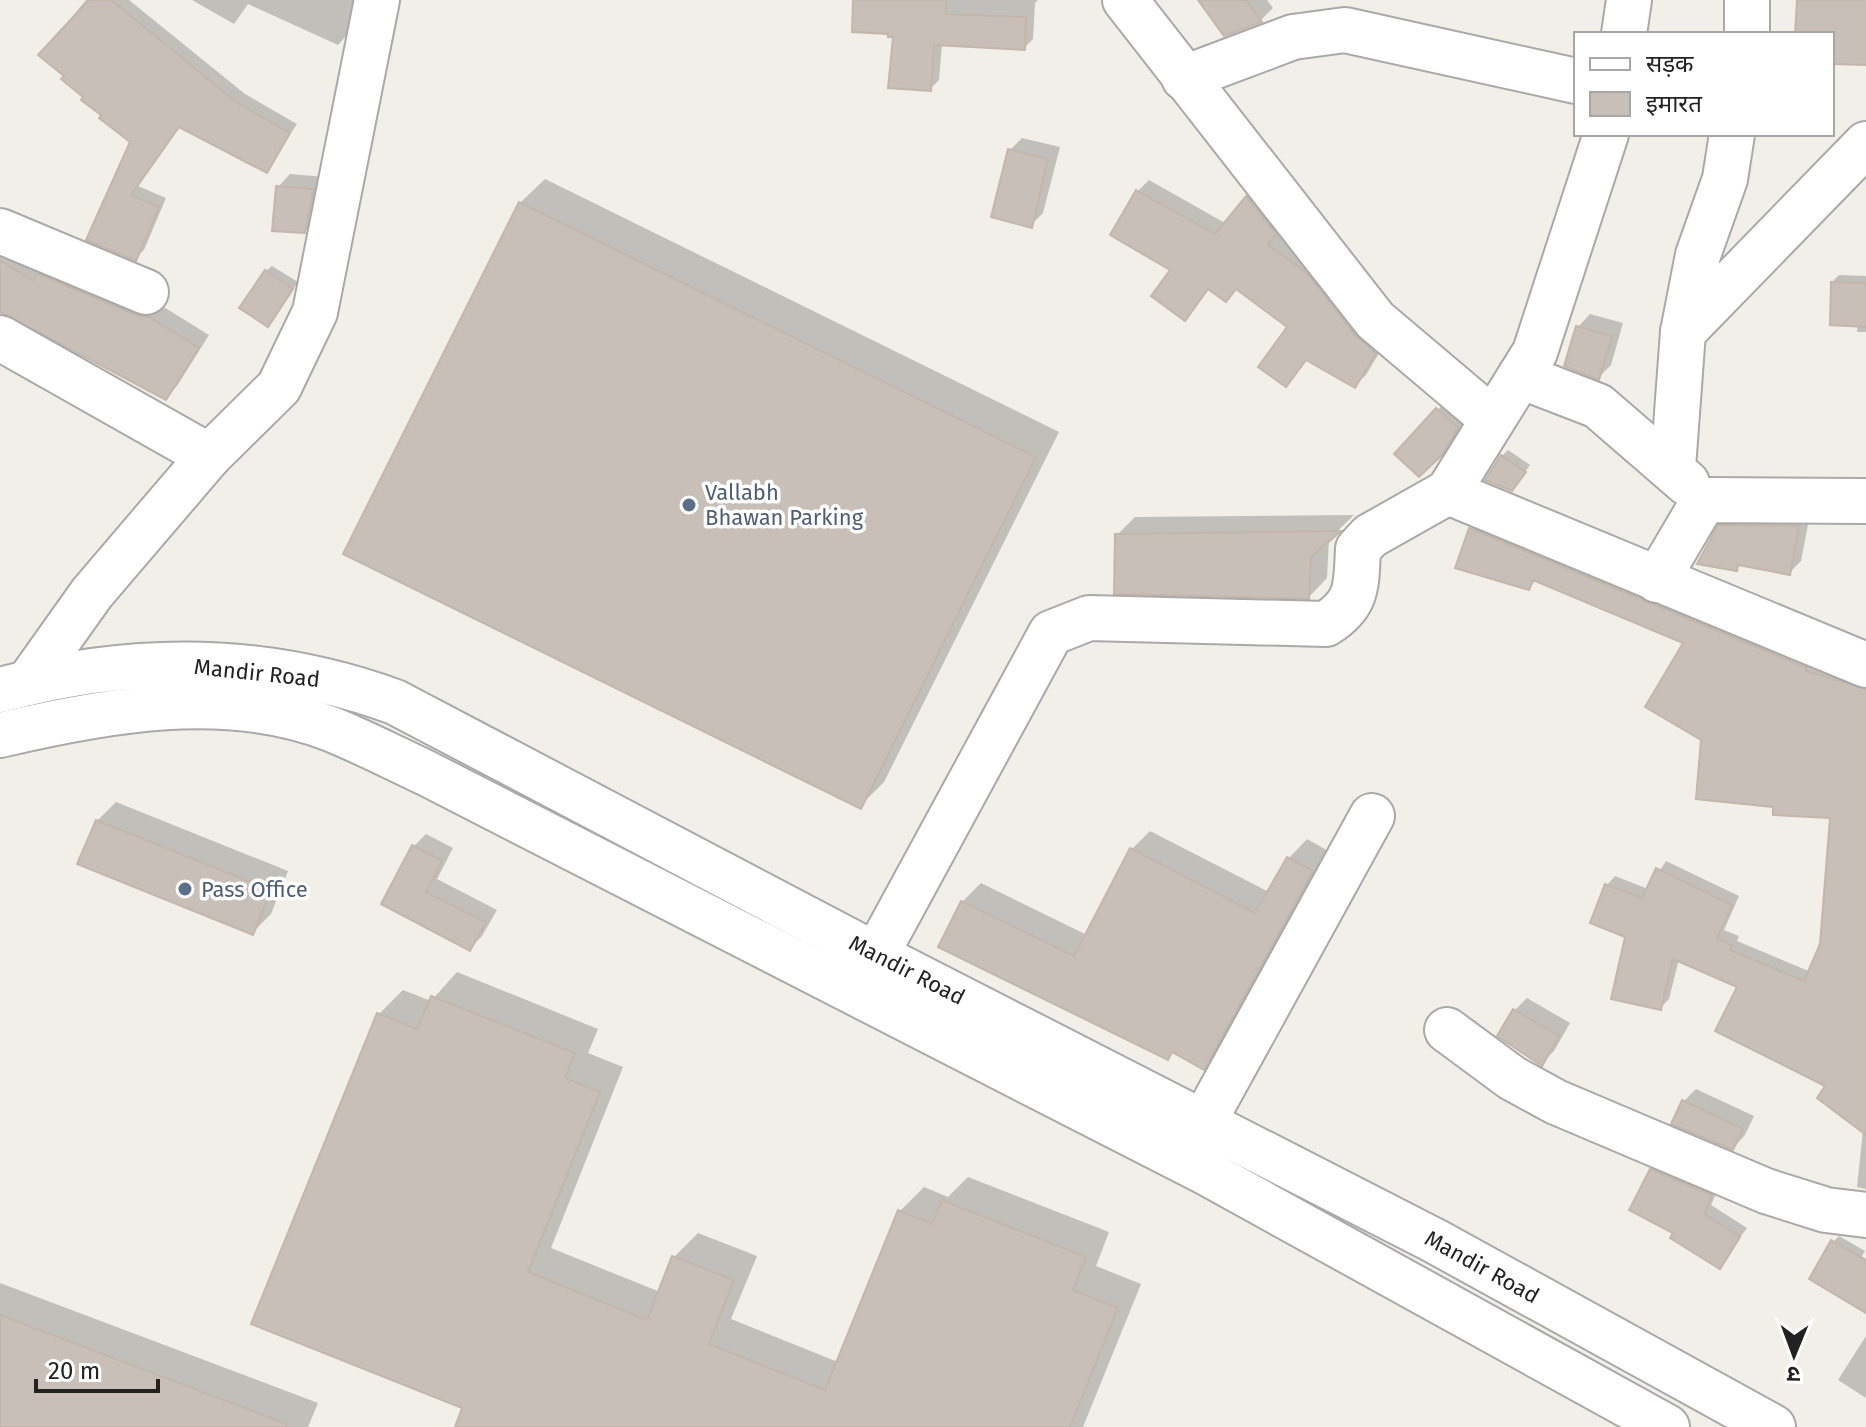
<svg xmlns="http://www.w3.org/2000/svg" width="1866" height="1427" font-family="'Fira Sans','Noto Sans Devanagari',sans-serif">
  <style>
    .shadow { fill: #0003 }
    .building { fill: #c7bfb8; stroke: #c4b6ab; stroke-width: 2 }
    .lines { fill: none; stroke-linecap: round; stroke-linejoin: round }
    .minor-casing { stroke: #a9a9a9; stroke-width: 48 }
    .minor { stroke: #fff; stroke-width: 44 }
    .service-dot { fill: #5c6f8a; stroke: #fff; stroke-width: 3 }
    .labels { text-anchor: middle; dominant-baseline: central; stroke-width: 7; stroke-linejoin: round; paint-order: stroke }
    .service-label { font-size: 22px; fill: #4e5e75; stroke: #fff; text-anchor: start }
    .street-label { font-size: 22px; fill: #222; stroke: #fff }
  </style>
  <rect width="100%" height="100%" fill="#f2efe9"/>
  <g class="shadow">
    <polygon points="86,0 129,0 245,94 297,124 267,170 181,125 138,186 166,198 144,250 135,258 88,239 133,141 41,54"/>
    <polygon points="192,0 356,0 346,36 338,45 248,4 234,24"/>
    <polygon points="855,0 1038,0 1035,3 1033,39 1024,48 942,44 939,80 930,89 895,35"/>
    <polygon points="1215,0 1267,0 1273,8 1261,20"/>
    <polygon points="1022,138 1060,147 1043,213 1031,225 1010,150"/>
    <polygon points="290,174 325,177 317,218 304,231 278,187"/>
    <polygon points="545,179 1059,432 884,782 860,806 520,203"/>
    <polygon points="1149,180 1225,223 1256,185 1286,222 1278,233 1319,263 1386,341 1366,375 1354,386 1308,358 1286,384 1290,326 1238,288 1226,300 1210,288 1185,319 1173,269 1138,191"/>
    <polygon points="0,244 162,306 209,335 177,386 165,398 0,310"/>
    <polygon points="272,266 298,282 273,319 266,271"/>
    <polygon points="1839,275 1866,276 1866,332 1857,332 1858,325 1832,323 1833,281"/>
    <polygon points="1590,314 1623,323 1611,365 1599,377 1578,327"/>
    <polygon points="1450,397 1469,415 1454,440 1419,474 1397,454"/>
    <polygon points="1508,450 1530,465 1517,483 1502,456"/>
    <polygon points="1733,513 1810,514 1801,561 1789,573 1741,564 1736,569 1720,526"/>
    <polygon points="1354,515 1329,539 1327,578 1309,597 1117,535 1135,517"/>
    <polygon points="1479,520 1866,680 1866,1189 1857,1187 1863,1130 1739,986 1679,959 1669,999 1660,1008 1607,885 1615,876 1648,889 1666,861 1739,896 1724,930 1739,936 1737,941 1811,972 1822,945 1832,816 1775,805 1704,738 1686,642 1536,580 1529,588 1470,529"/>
    <polygon points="116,802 288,871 271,914 253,932 97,821"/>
    <polygon points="1150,831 1269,892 1289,858 1307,839 1330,852 1222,1049 1203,1067 1174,1051 1167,1057 962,902 981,883 1087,935 1132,849"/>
    <polygon points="426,834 453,848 437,879 497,910 482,936 470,948 383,903 414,846"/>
    <polygon points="457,972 598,1029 588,1053 623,1067 551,1248 660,1292 674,1257 698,1233 757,1256 731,1319 838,1362 899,1212 924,1187 948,1197 968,1177 1109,1232 1096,1266 1141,1284 1083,1427 457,1427 465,1407 379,1014 403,990 431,1001"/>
    <polygon points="1527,998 1570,1023 1554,1051 1541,1063 1515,1010"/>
    <polygon points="1696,1089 1754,1116 1745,1135 1733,1148 1684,1101"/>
    <polygon points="1660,1161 1719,1187 1711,1205 1747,1228 1719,1266 1676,1232 1651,1170"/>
    <polygon points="1839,1236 1865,1251 1843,1288 1833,1242"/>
    <polygon points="0,1283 318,1403 308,1427 0,1427"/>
    <polygon points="1866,1336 1866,1398 1838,1380"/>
  </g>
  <g class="building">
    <polygon points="89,0 111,0 236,102 290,133 267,173 179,127 131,195 159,207 136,261 86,240 130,142 99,118 101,115 81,100 83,97 61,79 64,76 38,55"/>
    <polygon points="853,0 946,0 946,14 1026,17 1025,50 934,45 931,91 888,88 893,37 888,37 888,34 852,32"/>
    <polygon points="1198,0 1246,0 1262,22 1224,36"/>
    <polygon points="1797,0 1866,0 1866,65 1832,64 1832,34 1795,34"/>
    <polygon points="1008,149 1048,159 1032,228 991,217"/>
    <polygon points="276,186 314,189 305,233 272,231"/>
    <polygon points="1136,190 1215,234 1246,196 1276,234 1268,245 1308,274 1355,335 1376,353 1355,388 1306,360 1286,387 1258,367 1287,327 1236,289 1226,302 1208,289 1185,321 1151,296 1170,270 1110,235"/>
    <polygon points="519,202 1036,457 861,809 343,554"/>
    <polygon points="0,260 33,281 38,274 136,315 149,317 199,348 166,400 0,312"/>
    <polygon points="265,270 293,289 268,327 239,308"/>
    <polygon points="1831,282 1866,283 1866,327 1830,325"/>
    <polygon points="1576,326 1612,336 1599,380 1564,366"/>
    <polygon points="1436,408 1458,428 1442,455 1419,477 1394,454"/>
    <polygon points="1501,455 1526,472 1512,491 1485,480"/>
    <polygon points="1718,525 1799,526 1790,575 1738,565 1737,571 1697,564"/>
    <polygon points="1469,528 1807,668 1806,671 1866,689 1866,1135 1817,1098 1825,1086 1715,1031 1737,987 1673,959 1661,1010 1611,999 1625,937 1590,923 1605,884 1642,898 1656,868 1732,905 1717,938 1732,945 1730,950 1804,981 1820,944 1830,818 1773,815 1773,807 1696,799 1701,740 1645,707 1683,643 1533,580 1529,590 1455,568"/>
    <polygon points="1341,531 1311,557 1309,599 1114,594 1115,534"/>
    <polygon points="96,820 271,890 253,935 77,864"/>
    <polygon points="412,845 442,861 426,892 486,922 470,951 381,904"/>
    <polygon points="1130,848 1255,913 1287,857 1313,871 1204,1070 1172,1052 1168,1060 938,947 961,901 1074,956"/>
    <polygon points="431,996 575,1053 565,1078 600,1092 528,1272 647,1320 672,1256 734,1280 709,1344 825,1390 898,1210 932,1224 942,1200 1086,1257 1073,1290 1118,1308 1070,1427 455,1427 462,1408 251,1324 377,1013 417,1029"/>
    <polygon points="1513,1009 1559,1036 1542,1066 1497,1036"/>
    <polygon points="1682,1100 1743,1129 1733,1150 1671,1124"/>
    <polygon points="1650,1169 1712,1195 1704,1214 1740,1237 1720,1269 1670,1238 1673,1233 1629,1210"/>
    <polygon points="1831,1240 1866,1260 1866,1313 1809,1279"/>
    <polygon points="0,1315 287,1424 286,1427 0,1427"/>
  </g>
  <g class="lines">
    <g class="minor-casing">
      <g id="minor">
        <polyline points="1125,0 1375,320 1492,419"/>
        <polyline points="1747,0 1747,34"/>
        <polyline points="1624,34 1629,0"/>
        <polyline points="1184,78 1293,37 1345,30 1576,81"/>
        <polyline points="0,231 146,292"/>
        <polyline points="1683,332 1698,255 1725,179 1732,134"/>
        <polyline points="0,338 209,456"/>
        <polyline points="1520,376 1598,406 1687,483"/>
        <polyline points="1673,467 1683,332 1866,144"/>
        <polyline points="1448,492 1866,665"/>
        <polyline points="1657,580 1704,500 1866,501"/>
        <polyline points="28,683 92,593 209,456 279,387 315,312 377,0"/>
        <path d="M0,690c133,-36 264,-36 395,12l481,253 559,286 338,186"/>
        <path d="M0,735c106,-25 225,-47 331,-6 32,13 63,29 95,44l781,400 460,254"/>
        <path d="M876,955l175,-322 38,-15 237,6c33,-21 30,-39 32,-75l12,-13 78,-44 87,-140 71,-218"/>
        <polyline points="1447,1030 1512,1078 1556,1102 1766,1191 1826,1210 1866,1215"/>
        <polyline points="1203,1123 1372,816"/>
      </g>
    </g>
    <use href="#minor" class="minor"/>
  </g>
  <g class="service-dot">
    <circle cx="689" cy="505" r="8"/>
    <circle cx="185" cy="889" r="8"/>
  </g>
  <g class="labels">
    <g class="service-label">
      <text x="705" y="492">Vallabh<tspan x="705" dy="25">Bhawan Parking</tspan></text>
      <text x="201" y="889">Pass Office</text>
    </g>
    <g class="street-label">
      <text transform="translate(257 673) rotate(6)">Mandir Road</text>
      <text transform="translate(907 970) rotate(27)">Mandir Road</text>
      <text transform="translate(1482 1267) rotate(29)">Mandir Road</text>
    </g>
  </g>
  <rect x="1574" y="32" width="260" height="104" fill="#ffffff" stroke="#a7a7a7" stroke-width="2"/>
  <rect x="1590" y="58" width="40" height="12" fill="#ffffff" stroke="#a7a7a7" stroke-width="2"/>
  <text x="1646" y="72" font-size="24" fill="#222222">सड़क</text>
  <rect x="1590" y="92" width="40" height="24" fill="#c7bfb8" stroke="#a7a7a7" stroke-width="2"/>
  <text x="1646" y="112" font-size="24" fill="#222222">इमारत</text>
  <g transform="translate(1794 1355) rotate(181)" stroke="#ffffff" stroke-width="6" paint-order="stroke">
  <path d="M0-6L14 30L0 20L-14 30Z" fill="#222222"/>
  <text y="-12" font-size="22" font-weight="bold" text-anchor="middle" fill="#222222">उ</text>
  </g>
  <path d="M36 1379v12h122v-12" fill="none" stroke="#222222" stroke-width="4"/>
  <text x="48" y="1379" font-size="24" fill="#222222" stroke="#ffffff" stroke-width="6" paint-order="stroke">20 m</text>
</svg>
